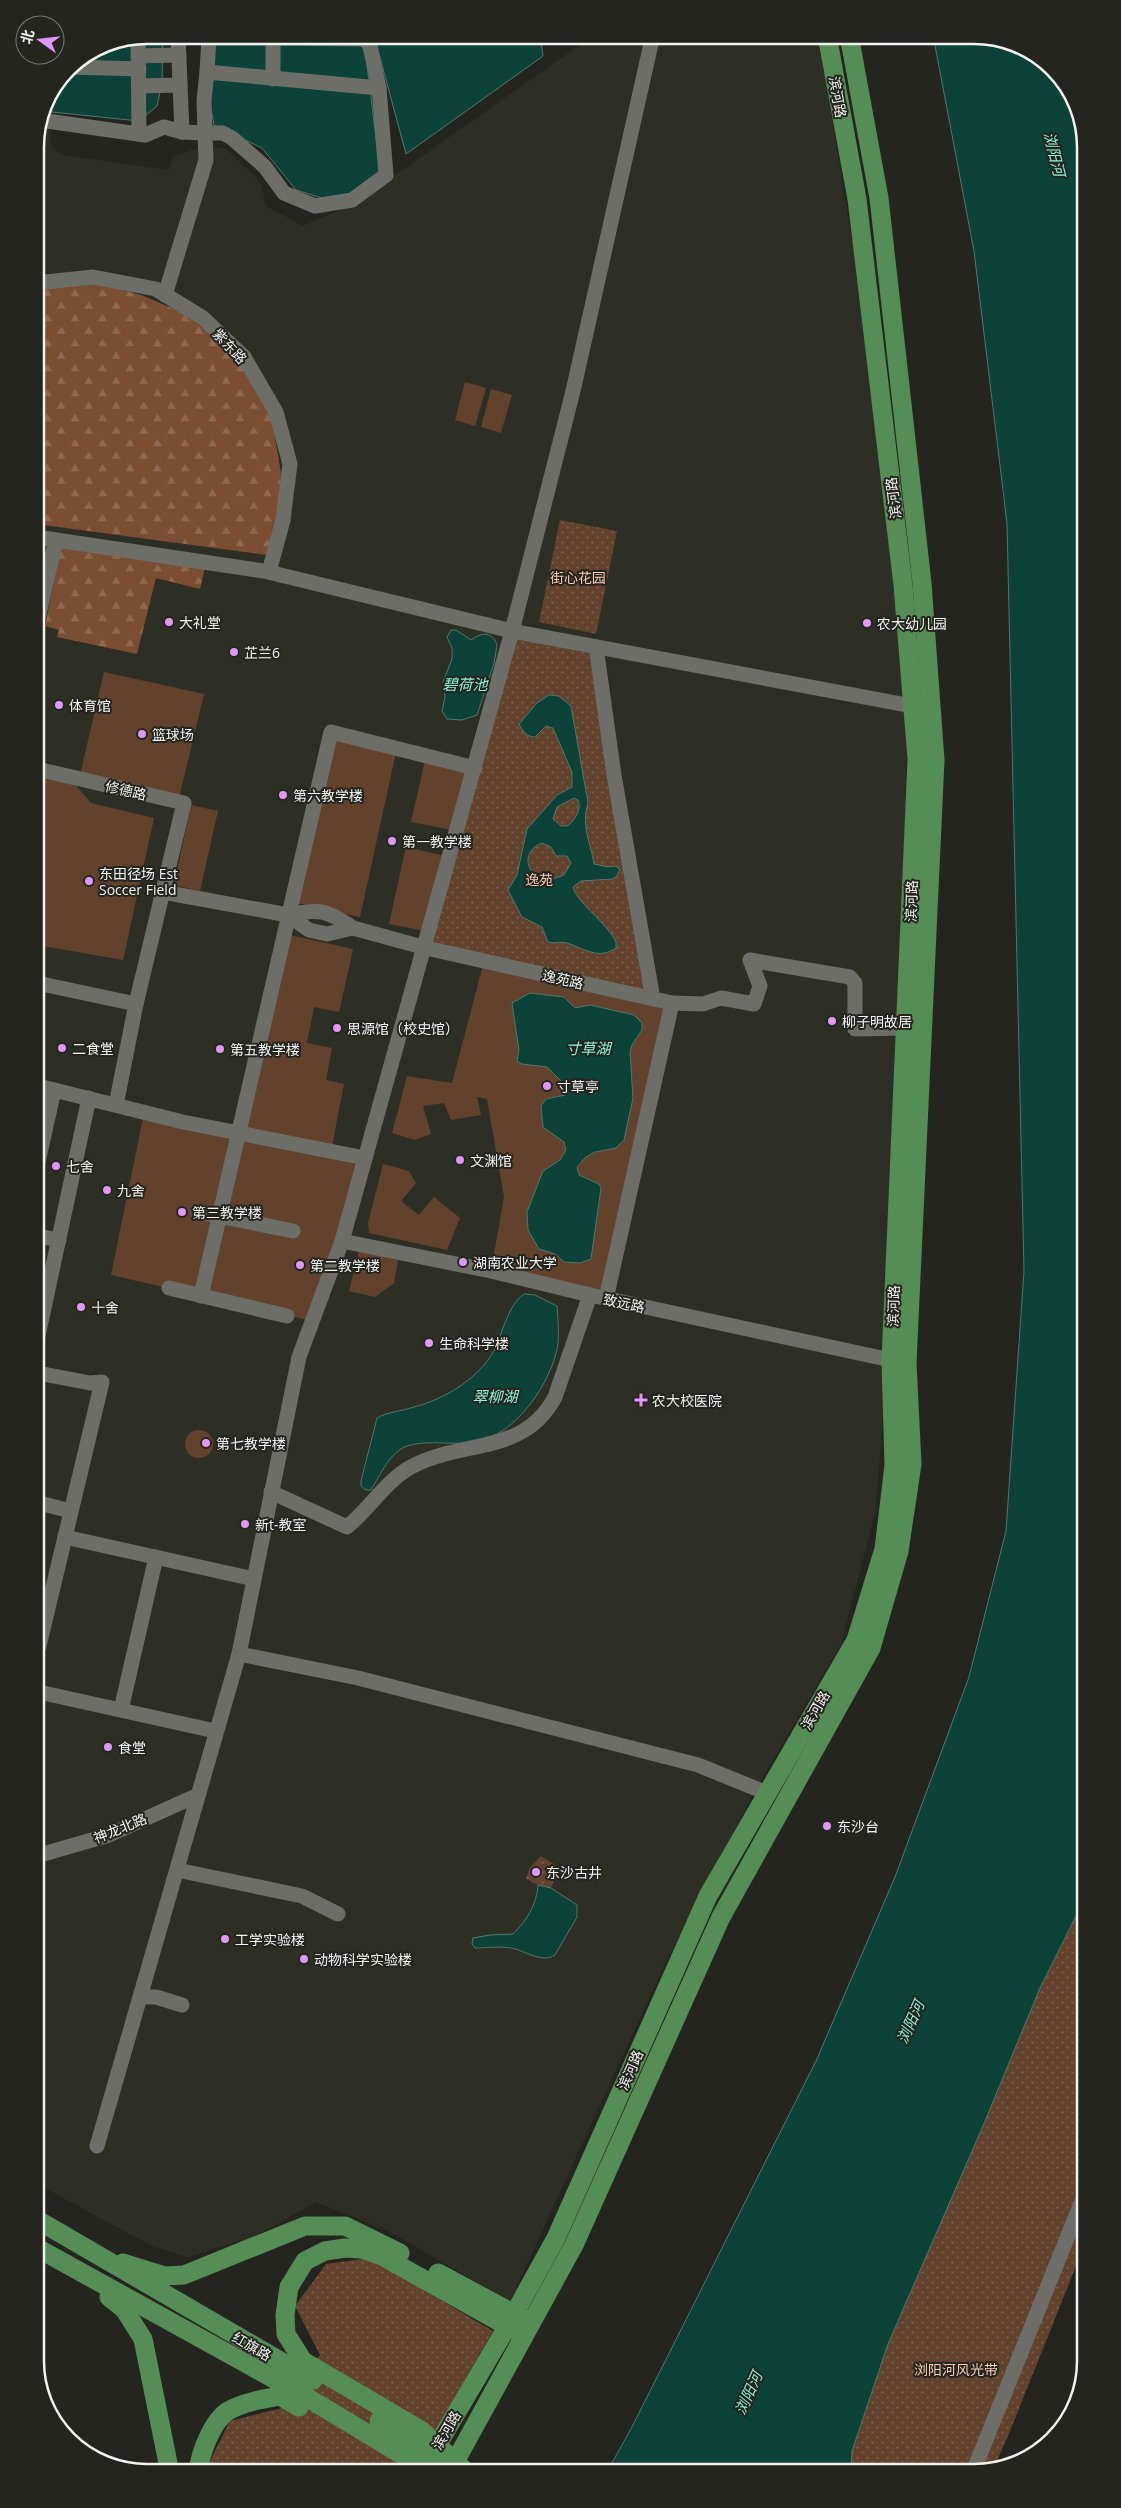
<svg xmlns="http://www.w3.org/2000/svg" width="1121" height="2508" font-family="'Open Sans','Noto Sans SC',sans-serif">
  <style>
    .built { fill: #2e2f24 }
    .green { fill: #63422d }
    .forest { fill: url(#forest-firs) }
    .park { fill: url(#park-dots) }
    .water { fill: #0c4237; stroke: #51776e; fill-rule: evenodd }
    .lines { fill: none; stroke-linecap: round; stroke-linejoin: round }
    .minor { stroke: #6d6e68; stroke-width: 15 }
    .major { stroke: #548d55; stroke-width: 19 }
    .poi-dot { fill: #df98f2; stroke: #252520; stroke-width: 2 }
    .labels { text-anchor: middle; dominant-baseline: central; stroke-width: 4; stroke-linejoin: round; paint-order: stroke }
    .street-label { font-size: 14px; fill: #f2f2ef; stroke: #252520 }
    .park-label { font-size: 14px; fill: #f9ccb2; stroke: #252520 }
    .poi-label { font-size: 14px; fill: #f2f2ef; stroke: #252520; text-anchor: start }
    .water-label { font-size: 15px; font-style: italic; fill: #8df2d8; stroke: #252520 }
    .rim { fill: none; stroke: #f2f2ef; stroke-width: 2.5 }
  </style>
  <defs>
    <pattern id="forest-firs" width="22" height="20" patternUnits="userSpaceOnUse" patternTransform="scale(1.25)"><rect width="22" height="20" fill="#7b4e33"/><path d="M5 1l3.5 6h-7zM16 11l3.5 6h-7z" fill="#8e6851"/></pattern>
    <pattern id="park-dots" width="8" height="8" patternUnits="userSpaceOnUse" patternTransform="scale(1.25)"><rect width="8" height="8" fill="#63422d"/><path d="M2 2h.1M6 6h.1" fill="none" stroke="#7a5e4c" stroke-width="1.8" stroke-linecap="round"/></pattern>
  </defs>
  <rect width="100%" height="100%" fill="#252520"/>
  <polygon class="built" points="594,35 819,35 863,312 908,693 903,905 884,1400 876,1508 841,1644 751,1798 663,1968 510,2301 390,2232 316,2202 256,2236 188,2257 154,2247 41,2186 35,140 38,128 51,130 50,143 61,155 169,170 173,157 201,147 225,148 260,181 266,206 303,226 356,203"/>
  <g class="green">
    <polygon points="465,382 486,388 475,426 455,420"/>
    <polygon points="491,389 512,395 501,433 481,427"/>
    <polygon points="104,672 204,694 179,798 80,775"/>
    <polygon points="331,732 397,748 360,917 293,902"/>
    <polygon points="426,756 475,768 457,831 411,822"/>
    <polygon points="37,769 68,776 91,803 154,818 123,960 37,945"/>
    <polygon points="191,805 218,811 200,891 174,885"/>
    <polygon points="406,847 450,857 430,932 389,924"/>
    <polygon points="285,934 353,949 339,1012 314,1007 307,1043 332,1048 326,1080 344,1084 331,1151 365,1158 312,1321 111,1275 144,1113 238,1132"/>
    <polygon points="484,961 672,1003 606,1299 491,1271 504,1197 487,1099 477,1097 481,1115 451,1120 444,1103 423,1106 431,1134 415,1140 392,1133 407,1076 452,1083"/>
    <polygon points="383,1164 409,1171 416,1183 401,1201 419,1215 434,1197 460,1218 447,1250 369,1233 368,1223"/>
    <polygon points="359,1251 398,1260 394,1283 375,1297 349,1291"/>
    <circle cx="199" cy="1444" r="14"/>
  </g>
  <g class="forest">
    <polygon points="101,284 141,295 186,314 241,361 271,415 281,473 277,524 267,555 36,524 36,292 59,286"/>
    <polygon points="62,544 206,563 200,589 156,578 137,654 57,637 59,630 45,626"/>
  </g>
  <g class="park">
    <polygon points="560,520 617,531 596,634 539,622"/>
    <polygon points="515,638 589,653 645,991 432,943"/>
    <polygon points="541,1856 558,1867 551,1888 538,1885 526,1879 530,1867"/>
    <polygon points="1085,1898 1086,2241 1008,2436 994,2467 851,2468 852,2451 888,2344 983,2126 1040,1988"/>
    <polygon points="370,2258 493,2331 412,2471 214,2472 209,2463 230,2421 282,2408 320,2355 295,2306 326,2264"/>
  </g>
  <g class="water">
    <path d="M147,35h16l-1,47 -5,24 -18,15 -97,-10c6,-26 38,-57 62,-68 13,-5 30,-5 43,-8z"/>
    <polygon points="394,35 540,35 543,56 406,154 375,39"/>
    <polygon points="933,35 982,35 1042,58 1080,111 1085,1898 1040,1988 983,2126 888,2344 852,2451 851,2468 608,2470 632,2427 816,2061 895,1877 969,1677 1006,1531 1024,1271 1007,523 974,251"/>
    <polygon points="211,40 362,44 366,57 380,171 353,194 322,198 296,190 262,148 214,125 209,97"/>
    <path d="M451,630h5l15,10c11,-8 21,-9 26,5l-3,18 -17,52 -15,5 -15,-1 -5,-8 3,-14 -2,-15 9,-23v-11l-5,-11z"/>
    <path d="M549,695l10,1 12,10 17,97c-7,24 2,37 6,61l14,3 8,-1 4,4 -4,7 -4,2 -31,2 -8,6c2,14 35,37 43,55v6c-18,12 -31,1 -49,-5 -7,-2 -13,1 -19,-1l-6,-15 -20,-10 -14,-27 9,-15 10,-46 30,-34 15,-8v-15l-19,-44 -7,-2 -11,11c-9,0 -12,-6 -16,-13l18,-21zM574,798l4,2c4,9 -3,21 -11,26h-6l-8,-7 4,-12zM542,843l9,4 5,9h11l4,7 -7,12c-33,15 -50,-21 -22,-32z"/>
    <polygon points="530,993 564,997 575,1008 590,1005 634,1015 642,1023 642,1030 632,1045 630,1053 633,1098 624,1140 616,1148 595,1152 586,1157 577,1167 579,1175 599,1184 601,1188 591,1259 580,1263 564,1262 555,1254 539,1249 528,1230 527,1212 543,1171 560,1160 566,1150 564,1142 543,1127 541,1106 546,1099 565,1095 567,1087 547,1067 522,1064 517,1061 519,1050 512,1003"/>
    <path d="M524,1294l11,1 22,11c1,13 2,25 1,38 -6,38 -42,91 -82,98 -22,4 -47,-3 -69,4 -17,6 -27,29 -36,44h-5l-5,-4v-5l16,-63c10,-6 25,-7 37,-11 27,-7 53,-22 71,-43 18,-20 18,-55 39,-70z"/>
    <path d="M538,1885l13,3 26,17v12l-22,38c-13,9 -31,-5 -44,-7 -11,-2 -25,0 -36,0l-3,-4 1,-6 17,-3 23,-1c13,-13 24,-29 25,-49z"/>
  </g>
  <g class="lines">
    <g class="minor">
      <polyline points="178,35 182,132"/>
      <polyline points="138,37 139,133"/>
      <polyline points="138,56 179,55"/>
      <polyline points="70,67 139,69"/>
      <polygon points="207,72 379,88 386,175 352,200 315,206 284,193 265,167 232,138 223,133 205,133 204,100"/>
      <polyline points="207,72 209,38 273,38"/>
      <polyline points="273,79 273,38 365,39 370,46 379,88"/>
      <polyline points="139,86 180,85"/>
      <polyline points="40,120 145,135 164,127 182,132 205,133 206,160 165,295"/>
      <polyline points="36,283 93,277 156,289 203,318 244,357 276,412 290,464 283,520 269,572"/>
      <polyline points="36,537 264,571 512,631 923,708"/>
      <polyline points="36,627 56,540"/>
      <polyline points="596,647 614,775 653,999"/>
      <polyline points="37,769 184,803 136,1004 116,1105"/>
      <polyline points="163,892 288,915 309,930 327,934 353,928 426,948 672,1003 606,1299"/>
      <path d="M288,915c31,-7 39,-5 65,13"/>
      <polyline points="37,983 136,1004"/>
      <polyline points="672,1003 703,1004 721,998 754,1004 760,986 750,960 850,977 855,983 855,1029 906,1028"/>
      <polyline points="38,1086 183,1122 365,1158"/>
      <polyline points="38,1162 54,1090"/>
      <polyline points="205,1213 293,1231"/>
      <polyline points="38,1236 59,1240"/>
      <polyline points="342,1241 491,1271 590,1295 900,1362"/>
      <polyline points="169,1288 287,1316"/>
      <polyline points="201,1296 331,732 475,768"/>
      <polyline points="38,1336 89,1098"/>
      <polyline points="38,1373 90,1383 102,1382 39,1646"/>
      <path d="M271,1492l76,35c21,-17 41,-48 64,-60 51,-28 113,-11 144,-70l35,-102"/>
      <polyline points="39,1503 71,1511"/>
      <polyline points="65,1537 254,1579"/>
      <polyline points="239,1654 358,1678 698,1765 767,1793"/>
      <polyline points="39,1692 215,1731"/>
      <polyline points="121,1710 156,1557"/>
      <polyline points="40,1855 109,1835 198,1795"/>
      <polyline points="177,1870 302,1896 338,1914"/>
      <polyline points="141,1997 156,1997 182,2005"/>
      <polyline points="97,2146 239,1654 299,1357 342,1241 512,631 573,391 653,35"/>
      <polyline points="975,2467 1086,2191"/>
    </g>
    <g class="major">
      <polyline points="41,2222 313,2380"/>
      <polyline points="41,2250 303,2395 429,2471"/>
      <polyline points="123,2263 165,2276 184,2275 305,2226 345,2226 400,2253"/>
      <polyline points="438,2273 524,2319"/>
      <polyline points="109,2297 124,2309 143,2339 170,2473"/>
      <polyline points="379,2421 437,2456"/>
      <polyline points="422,2471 507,2327 556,2238 708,1896 856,1640 884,1549 894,1465 891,1361 917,759 903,585 857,199 827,35"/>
      <polyline points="450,2471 574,2245 721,1917 871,1648 899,1551 912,1464 907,1363 935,760 922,583 879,198 849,35"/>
      <polyline points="465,2471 422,2431 303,2361 286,2334 285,2315 289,2287 305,2261 325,2251 345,2248 362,2249 382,2256 518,2332"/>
      <path d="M198,2472c2,-18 14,-51 30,-61 16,-9 35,-12 52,-15l19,11"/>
    </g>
  </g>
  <g class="poi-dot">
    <circle cx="169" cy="622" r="5"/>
    <circle cx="867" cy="623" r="5"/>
    <circle cx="234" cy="652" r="5"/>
    <circle cx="59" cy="705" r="5"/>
    <circle cx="142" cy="734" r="5"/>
    <circle cx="283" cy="795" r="5"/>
    <circle cx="392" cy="841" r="5"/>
    <circle cx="89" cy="881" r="5"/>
    <circle cx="832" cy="1021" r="5"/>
    <circle cx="337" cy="1028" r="5"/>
    <circle cx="62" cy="1048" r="5"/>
    <circle cx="220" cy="1049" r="5"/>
    <circle cx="547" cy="1086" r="5"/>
    <circle cx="460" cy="1160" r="5"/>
    <circle cx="56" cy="1166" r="5"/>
    <circle cx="107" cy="1190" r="5"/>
    <circle cx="182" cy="1212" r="5"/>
    <circle cx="463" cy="1262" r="5"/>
    <circle cx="300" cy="1265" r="5"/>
    <circle cx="81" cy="1307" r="5"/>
    <circle cx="429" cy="1343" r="5"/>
    <path d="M638.5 1392.5h5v5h5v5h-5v5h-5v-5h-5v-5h5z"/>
    <circle cx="206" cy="1443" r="5"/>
    <circle cx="245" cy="1524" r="5"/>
    <circle cx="108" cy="1747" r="5"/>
    <circle cx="827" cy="1826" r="5"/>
    <circle cx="536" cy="1872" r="5"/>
    <circle cx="225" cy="1939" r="5"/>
    <circle cx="304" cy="1959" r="5"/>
  </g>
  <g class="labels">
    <g class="street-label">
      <text transform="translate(838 97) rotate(80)">滨河路</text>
      <text transform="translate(230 346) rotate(47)">紫东路</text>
      <text transform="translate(893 498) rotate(-97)">滨河路</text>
      <text transform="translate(126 790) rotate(13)">修德路</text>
      <text transform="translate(911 901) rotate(-88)">滨河路</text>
      <text transform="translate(563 979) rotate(13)">逸苑路</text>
      <text transform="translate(624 1303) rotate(12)">致远路</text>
      <text transform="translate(893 1306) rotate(-88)">滨河路</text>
      <text transform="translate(815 1710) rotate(-60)">滨河路</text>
      <text transform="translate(120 1828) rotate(-22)">神龙北路</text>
      <text transform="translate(630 2070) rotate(-66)">滨河路</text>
      <text transform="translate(252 2346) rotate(30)">红旗路</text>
      <text transform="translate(446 2430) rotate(-60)">滨河路</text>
    </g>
    <g class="park-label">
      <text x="578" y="577">街心花园</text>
      <text x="539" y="879">逸苑</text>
      <text x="956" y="2369">浏阳河风光带</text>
    </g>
    <g class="poi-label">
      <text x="179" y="622">大礼堂</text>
      <text x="877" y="623">农大幼儿园</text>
      <text x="244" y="652">芷兰6</text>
      <text x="69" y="705">体育馆</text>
      <text x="152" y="734">篮球场</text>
      <text x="293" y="795">第六教学楼</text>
      <text x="402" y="841">第一教学楼</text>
      <text x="99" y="873">东田径场 Est<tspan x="99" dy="16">Soccer Field</tspan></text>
      <text x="842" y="1021">柳子明故居</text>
      <text x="347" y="1028">思源馆（校史馆）</text>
      <text x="72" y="1048">二食堂</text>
      <text x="230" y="1049">第五教学楼</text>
      <text x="557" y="1086">寸草亭</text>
      <text x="470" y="1160">文渊馆</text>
      <text x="66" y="1166">七舍</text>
      <text x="117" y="1190">九舍</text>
      <text x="192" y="1212">第三教学楼</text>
      <text x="473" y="1262">湖南农业大学</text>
      <text x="310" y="1265">第二教学楼</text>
      <text x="91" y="1307">十舍</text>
      <text x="439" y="1343">生命科学楼</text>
      <text x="652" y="1400">农大校医院</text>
      <text x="216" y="1443">第七教学楼</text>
      <text x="255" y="1524">新t-教室</text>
      <text x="118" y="1747">食堂</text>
      <text x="837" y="1826">东沙台</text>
      <text x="546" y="1872">东沙古井</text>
      <text x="235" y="1939">工学实验楼</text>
      <text x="314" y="1959">动物科学实验楼</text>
    </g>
    <g class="water-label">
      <text transform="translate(1055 154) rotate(76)">浏阳河</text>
      <text x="465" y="684">碧荷池</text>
      <text x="588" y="1048">寸草湖</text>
      <text x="495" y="1396">翠柳湖</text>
      <text transform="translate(910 2022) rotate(-66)">浏阳河</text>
      <text transform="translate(748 2393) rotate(-66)">浏阳河</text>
    </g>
  </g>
  <path d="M0 0H1121V2508H0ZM147 44H974A103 103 0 0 1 1077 147V2361A103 103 0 0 1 974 2464H147A103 103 0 0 1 44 2361V147A103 103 0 0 1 147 44Z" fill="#252520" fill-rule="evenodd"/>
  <path class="rim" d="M147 44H974A103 103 0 0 1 1077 147V2361A103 103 0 0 1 974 2464H147A103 103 0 0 1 44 2361V147A103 103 0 0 1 147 44Z"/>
  <g transform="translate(40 40) rotate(285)"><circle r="24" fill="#252520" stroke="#777773"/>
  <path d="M0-4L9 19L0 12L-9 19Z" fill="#df98f2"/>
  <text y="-8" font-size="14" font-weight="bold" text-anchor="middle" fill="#f2f2ef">北</text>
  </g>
</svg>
